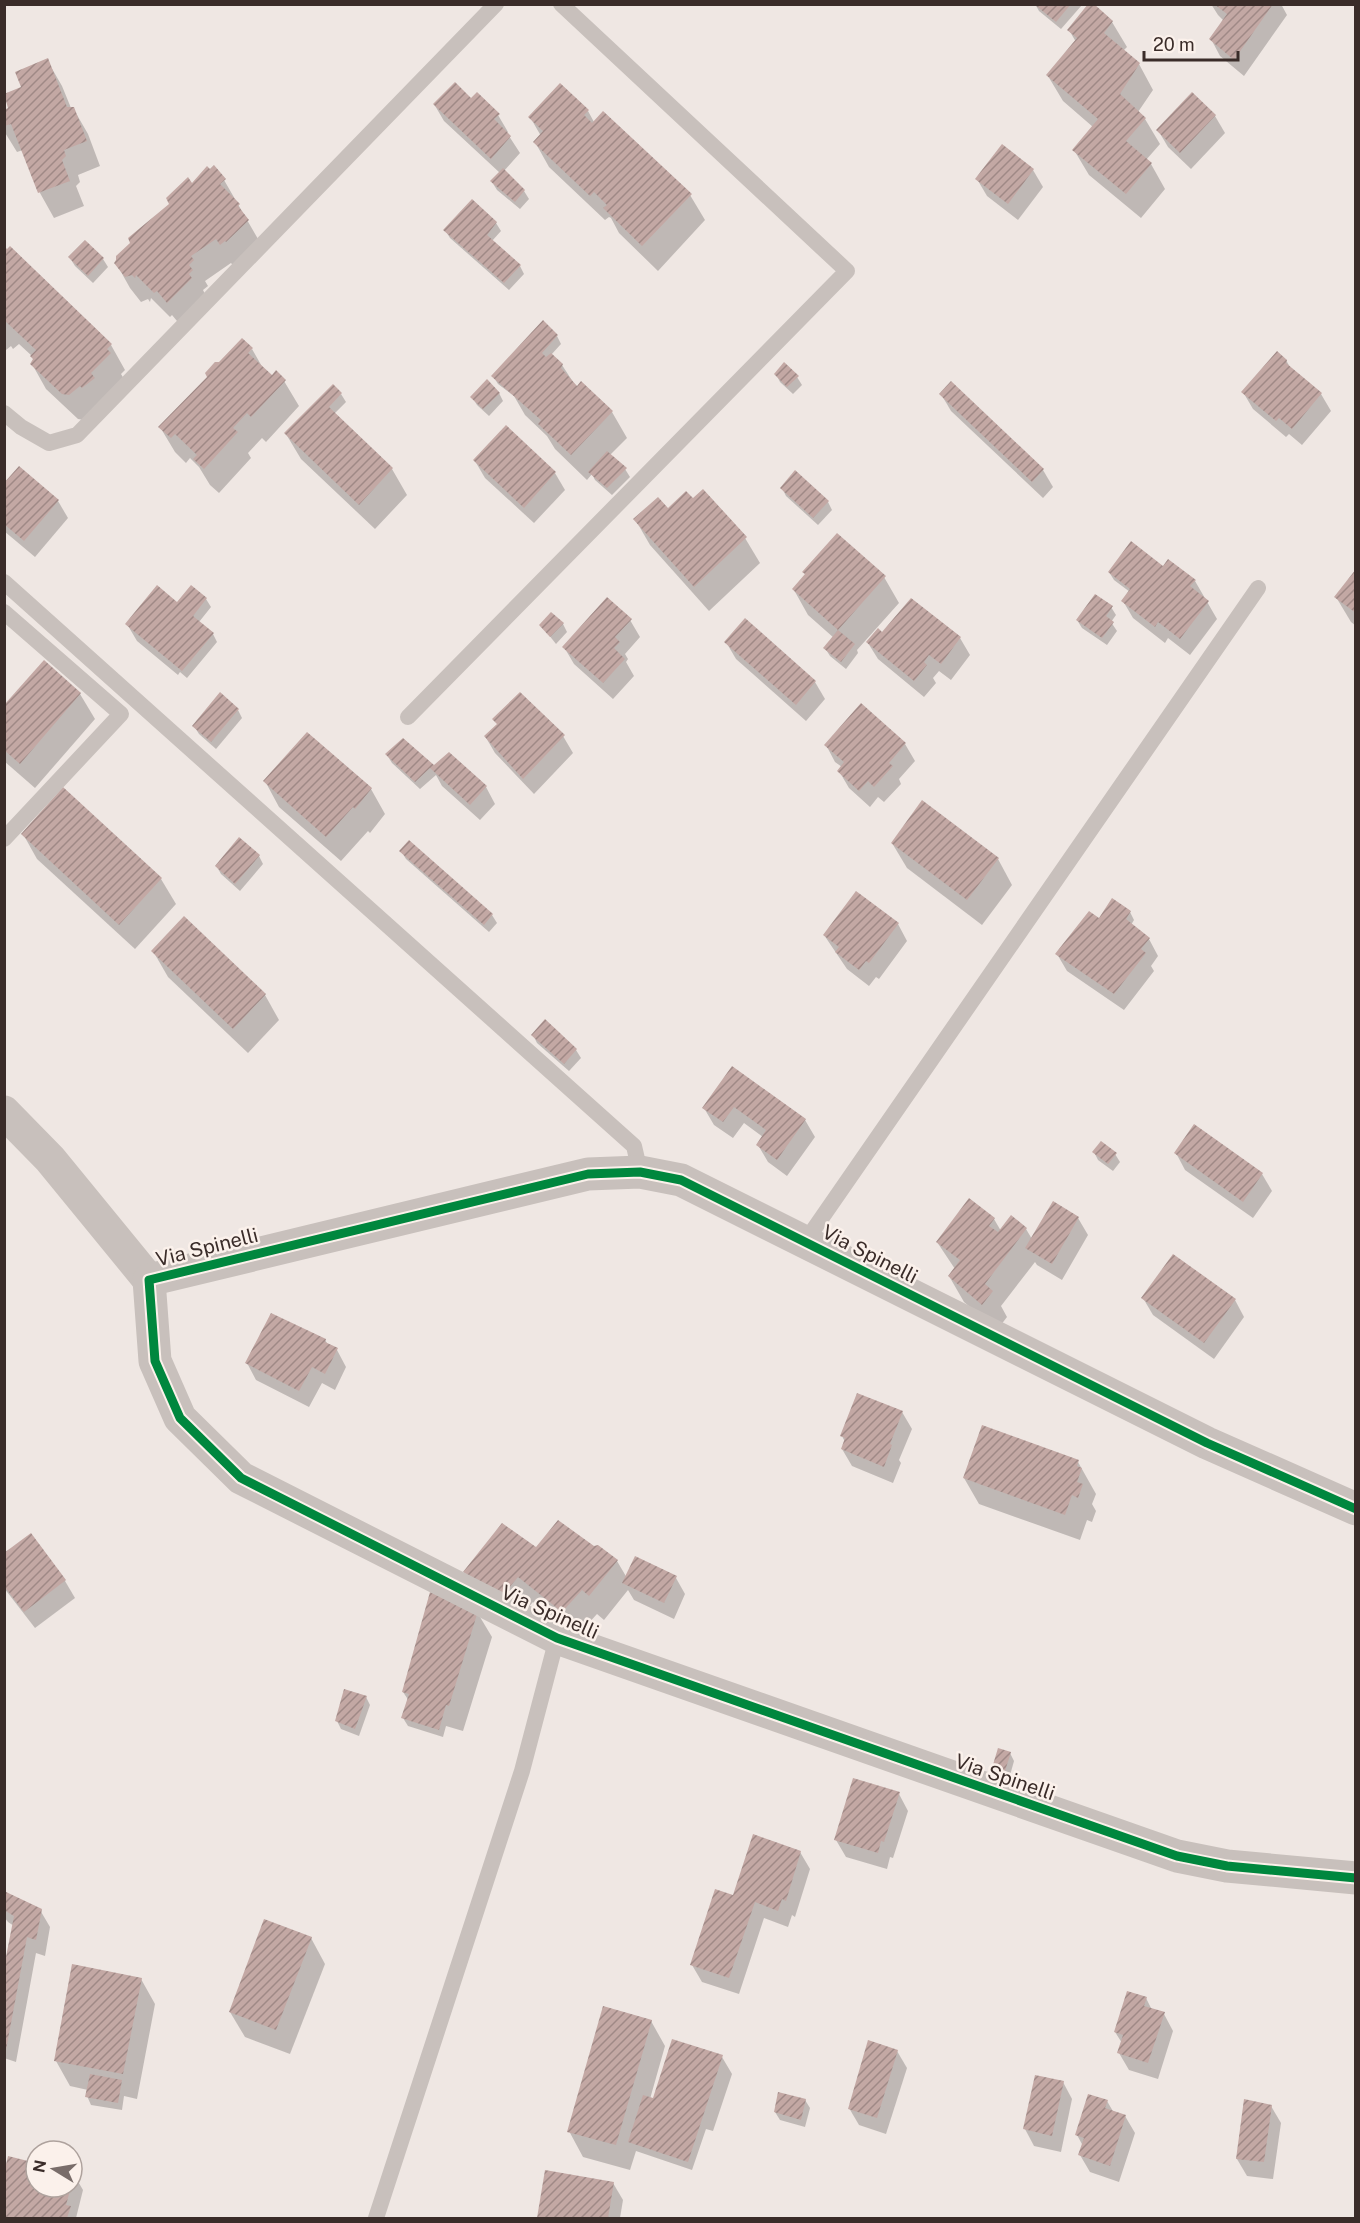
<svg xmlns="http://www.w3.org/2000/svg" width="1360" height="2223" font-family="'Public Sans',sans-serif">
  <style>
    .shadow { fill: #0003 }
    .building { fill: url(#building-hatch) }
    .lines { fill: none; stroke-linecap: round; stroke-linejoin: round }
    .lane { stroke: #c8c0bc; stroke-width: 16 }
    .street { stroke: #c8c0bc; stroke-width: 33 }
    .cycleway-casing { stroke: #fbf1eb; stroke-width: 13 }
    .cycleway { stroke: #00873e; stroke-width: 9 }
    .labels { text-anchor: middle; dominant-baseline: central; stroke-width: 5; stroke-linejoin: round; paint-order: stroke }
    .street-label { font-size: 20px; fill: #3a2c29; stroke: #fbf1eb }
  </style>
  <defs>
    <pattern id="building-hatch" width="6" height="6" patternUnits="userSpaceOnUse" patternTransform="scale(1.5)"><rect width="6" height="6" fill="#c3a8a4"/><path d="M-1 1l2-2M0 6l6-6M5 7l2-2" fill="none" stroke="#9f8986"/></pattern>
  </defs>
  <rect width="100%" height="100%" fill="#efe7e3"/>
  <g class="shadow">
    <polygon points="1035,4 1081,4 1082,5 1061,29 1039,11"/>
    <polygon points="1211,4 1281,4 1287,15 1244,76 1220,56 1211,39 1224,21 1218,15"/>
    <polygon points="1112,22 1127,47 1123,51 1139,64 1153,90 1138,112 1145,119 1160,144 1146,160 1151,164 1165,189 1141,218 1089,175 1074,150 1093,127 1063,101 1048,76 1076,42 1069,30"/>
    <polygon points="47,60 62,86 71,108 73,108 88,134 100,166 78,175 80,182 76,186 84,206 54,218 40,193 23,150 17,152 4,131 4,111 10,109 23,88"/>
    <polygon points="1192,94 1215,116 1225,133 1191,169 1168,147 1158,130"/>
    <polygon points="471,100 498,115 508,132 507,133 520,153 504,171 524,191 529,199 520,209 497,190 492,182 500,173 444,121 434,104"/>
    <polygon points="588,111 594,122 690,195 705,220 658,271 619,233 611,218 609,217 605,220 549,167 535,142 541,136 530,117"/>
    <polygon points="1002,146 1033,170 1043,187 1018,220 987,196 977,179"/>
    <polygon points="224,180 262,246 236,269 231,263 205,281 208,286 203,290 206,296 182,327 172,315 170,317 151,298 150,302 148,299 141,302 130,288 116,263 192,185"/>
    <polygon points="496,223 501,231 492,241 520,266 524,274 509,290 450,238 445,230"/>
    <polygon points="85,242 103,259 108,267 93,283 75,266 70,258"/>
    <polygon points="4,249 111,345 125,370 121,374 124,379 84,420 78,419 46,389 32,364 34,361 32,356 19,344 13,349 11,346 6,350 4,348"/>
    <polygon points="557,336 561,344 551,355 562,365 577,388 581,384 612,412 627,438 610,455 625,469 630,477 612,495 595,480 592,474 587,480 555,449 547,436 525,415 514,396 498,384 493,376"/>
    <polygon points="252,349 264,370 272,377 284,381 299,406 266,442 262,438 248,453 251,458 219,493 210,485 199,467 190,458 186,463 175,452 160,427"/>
    <polygon points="1286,360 1291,369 1321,394 1331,411 1302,445 1289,434 1286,437 1253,409 1243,392"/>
    <polygon points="776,374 797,377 802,385 793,394 780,382"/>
    <polygon points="951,383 1043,470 1053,487 1043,498 951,411 941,394"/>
    <polygon points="499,393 503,401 489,416 477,405 472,397"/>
    <polygon points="341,394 346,402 334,414 392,469 407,495 375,529 301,459 286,434"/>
    <polygon points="506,428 555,473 565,490 534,523 485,478 475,461"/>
    <polygon points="4,485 58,501 68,518 35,557 4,531"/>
    <polygon points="782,488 828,502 832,510 818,525 786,496"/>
    <polygon points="667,510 745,538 760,563 709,611 650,545 635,519"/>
    <polygon points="1163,568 1195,581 1217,619 1190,655 1168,638 1165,643 1133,618 1123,601 1130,592 1114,580 1109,572"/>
    <polygon points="804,572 884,577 899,603 857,650 858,653 846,669 830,656 825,648 834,638 808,615 794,590 806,576"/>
    <polygon points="1356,572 1356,626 1351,622 1336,597"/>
    <polygon points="191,587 206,599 211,607 199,622 213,634 217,642 187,678 180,672 178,675 137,641 127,624 177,604"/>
    <polygon points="1111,607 1116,615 1111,622 1117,631 1107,645 1082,628 1077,620"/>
    <polygon points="551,614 563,624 567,632 556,644 541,625"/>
    <polygon points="630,620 640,637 625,654 628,659 626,662 634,676 613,699 574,664 564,647"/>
    <polygon points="745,620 815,682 825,699 806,721 736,659 726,642"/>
    <polygon points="882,634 960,638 970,655 951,680 939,671 933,678 936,683 924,697 878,659 868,643"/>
    <polygon points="44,662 80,694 95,719 35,788 4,761 4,708"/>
    <polygon points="238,710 242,718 216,749 199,734 194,726"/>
    <polygon points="494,719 563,736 573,753 534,794 495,753 485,736 498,725"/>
    <polygon points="905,744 915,761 899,779 901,784 884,802 878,797 870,807 849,788 839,771 842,767 835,762 826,745"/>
    <polygon points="387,755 433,768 486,787 495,804 480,820 442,786 436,775 420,789 392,763"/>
    <polygon points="265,781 371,789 385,814 370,833 368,831 341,861 279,807"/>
    <polygon points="23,834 161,879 176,904 135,949 37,859"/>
    <polygon points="409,842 492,915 497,923 489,932 406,859 401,851"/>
    <polygon points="892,843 998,859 1012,885 982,925 907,868"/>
    <polygon points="259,856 263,864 240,891 221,874 217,867"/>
    <polygon points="1130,912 1134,920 1131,925 1149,939 1158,956 1151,966 1154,971 1124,1010 1067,971 1057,954 1104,923"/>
    <polygon points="898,924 907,941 879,979 876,977 869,986 847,969 824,935"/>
    <polygon points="153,951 265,995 279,1020 248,1053 168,977"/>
    <polygon points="533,1035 576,1050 581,1058 569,1071 537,1043"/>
    <polygon points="732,1068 805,1120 815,1137 787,1176 768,1162 758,1145 763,1137 744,1123 733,1138 714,1125 704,1108"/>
    <polygon points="1195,1126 1262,1174 1272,1191 1253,1218 1185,1170 1176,1153"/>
    <polygon points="1094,1152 1115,1154 1120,1162 1113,1171 1098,1160"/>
    <polygon points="1078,1218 1088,1235 1062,1280 1037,1265 1035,1262 1001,1306 1007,1317 997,1330 964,1302 949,1276 955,1269 937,1242 994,1219 1001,1231 1026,1229 1032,1239"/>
    <polygon points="1143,1298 1235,1300 1244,1317 1214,1359 1153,1315"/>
    <polygon points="325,1340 329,1346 337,1350 346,1367 335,1390 322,1383 309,1407 256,1380 247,1363"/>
    <polygon points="902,1412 912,1429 899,1460 901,1463 893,1483 852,1466 842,1449 845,1442 842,1436"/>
    <polygon points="1078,1462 1096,1494 1092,1504 1096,1511 1092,1522 1087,1520 1080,1540 979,1504 964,1478"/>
    <polygon points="30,1535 65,1581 75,1598 35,1628 4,1588 4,1555"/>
    <polygon points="594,1548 617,1561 627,1578 676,1578 685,1594 674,1619 634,1600 628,1590 604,1620 597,1614 577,1636 533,1602 514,1624 480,1598 536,1549"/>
    <polygon points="477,1612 492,1637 463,1731 446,1726 443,1737 408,1726 403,1718 409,1701 403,1692"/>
    <polygon points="366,1697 370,1705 359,1736 341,1729 337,1721"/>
    <polygon points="1010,1753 1014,1761 1009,1779 998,1776 994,1768"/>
    <polygon points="899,1794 908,1811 893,1858 890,1857 887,1869 846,1857 836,1840"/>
    <polygon points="800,1852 810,1869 795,1917 792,1915 788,1927 764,1918 739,1994 702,1982 692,1965 733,1897"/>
    <polygon points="4,1895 40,1910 50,1927 45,1956 36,1953 16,2062 4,2058 4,1975 14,1926 8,1922 4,1917"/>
    <polygon points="311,1938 325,1964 290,2054 245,2037 230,2012"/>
    <polygon points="141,1979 155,2004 137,2099 124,2096 122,2110 91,2105 87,2096 88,2090 70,2086 56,2061"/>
    <polygon points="1146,1998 1152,2010 1164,2014 1173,2031 1158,2079 1129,2070 1119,2053 1122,2043 1115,2032"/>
    <polygon points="651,2021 665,2046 650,2099 656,2101 722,2057 732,2074 713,2131 706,2129 692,2170 636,2151 630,2170 583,2157 569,2131"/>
    <polygon points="897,2051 907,2068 886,2134 859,2125 849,2108"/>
    <polygon points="1063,2082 1072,2099 1061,2152 1034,2146 1025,2129"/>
    <polygon points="805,2100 810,2108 805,2127 780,2120 775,2112"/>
    <polygon points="1107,2101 1114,2113 1125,2116 1135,2133 1119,2182 1090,2172 1080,2155 1083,2146 1077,2135"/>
    <polygon points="1271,2106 1281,2123 1273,2179 1247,2176 1237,2159"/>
    <polygon points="36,2164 36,2187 72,2187 73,2173 83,2190 76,2218 4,2218 4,2180"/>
    <polygon points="546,2172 613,2183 623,2200 620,2218 539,2218"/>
  </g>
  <g class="building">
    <polygon points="1034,4 1071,4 1056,22"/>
    <polygon points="1088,4 1094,4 1113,21 1104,33 1140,63 1120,94 1146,118 1126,141 1152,163 1126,194 1072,150 1098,119 1046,75 1077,38 1067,30"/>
    <polygon points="1214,4 1273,4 1234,60 1209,39 1227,14"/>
    <polygon points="48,58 67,107 74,107 87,141 64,150 66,156 62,160 70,181 38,193 11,124 4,126 4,110 8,108 4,94 21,87 15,72"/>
    <polygon points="455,82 471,98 477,92 500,114 494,119 511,136 491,159 433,104"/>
    <polygon points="560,83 589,110 584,115 592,123 603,111 692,194 642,246 603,208 607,205 594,192 590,196 533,142 543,131 528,117"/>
    <polygon points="1192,92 1216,115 1180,153 1156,130"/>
    <polygon points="1002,144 1034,169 1008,204 975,179"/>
    <polygon points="214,165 226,179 220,184 240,204 238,206 249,220 226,242 225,241 220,245 216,239 191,256 194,260 189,265 193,270 189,274 192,278 167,303 157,291 154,293 136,275 135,278 132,275 125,277 114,263 116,260 116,256 130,243 128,238 169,204 166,198 188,177 192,183 207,166 210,169"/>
    <polygon points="503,168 525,190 515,202 490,181"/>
    <polygon points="472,199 497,222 487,235 521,265 504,283 443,230"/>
    <polygon points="85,240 104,258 88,276 68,257"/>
    <polygon points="4,246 7,249 10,246 112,344 107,349 111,353 91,373 95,378 82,388 80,386 69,395 62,394 30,364 33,359 30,356 36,350 4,320"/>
    <polygon points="543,320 558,335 542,353 546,357 551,353 563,364 561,368 577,386 581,381 613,411 571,455 538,424 541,420 491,376"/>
    <polygon points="242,338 253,348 248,353 272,375 276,370 286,380 251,417 247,413 233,428 238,432 204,469 193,459 197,455 175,434 171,438 158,427 207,377 205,373 215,362 219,362"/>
    <polygon points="1277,351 1287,360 1286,363 1322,393 1292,429 1279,418 1276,421 1241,392"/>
    <polygon points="784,362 799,376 787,387 774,374"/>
    <polygon points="487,379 500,393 483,409 470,397"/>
    <polygon points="951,381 1044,469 1032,482 939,394"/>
    <polygon points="333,384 342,393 329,407 393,468 359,505 284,433"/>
    <polygon points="506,425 556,472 524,508 473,460"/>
    <polygon points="607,451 627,468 607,488 588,472"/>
    <polygon points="19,466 59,500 24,541 4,524 4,483"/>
    <polygon points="795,470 829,501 813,518 780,488"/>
    <polygon points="703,489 747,537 694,587 633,519 658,497 668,508 686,491 693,498"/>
    <polygon points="837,533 886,576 838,630 792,589 805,574 802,572"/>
    <polygon points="1131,541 1163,566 1168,559 1196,580 1190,586 1209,601 1180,639 1158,622 1155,627 1121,601 1130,589 1108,572"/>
    <polygon points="1356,569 1356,613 1334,597"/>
    <polygon points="157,585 177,602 191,585 207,598 193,616 214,633 182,671 125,624"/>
    <polygon points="1095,594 1113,606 1106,616 1114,622 1102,638 1076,620"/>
    <polygon points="607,597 632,619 615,637 620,642 614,648 625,659 603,683 562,647"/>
    <polygon points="911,598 961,637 941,664 929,655 924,662 927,665 914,681 866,642 878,628 882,632"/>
    <polygon points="551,612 564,623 550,637 539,625"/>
    <polygon points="745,618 816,681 796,705 724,642"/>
    <polygon points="838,630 855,644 841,662 823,648"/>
    <polygon points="44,660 81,693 20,764 4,750 4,705"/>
    <polygon points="220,692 239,709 211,742 192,726"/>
    <polygon points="520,692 565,735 523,779 484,736 497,724 492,719"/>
    <polygon points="861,703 906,743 889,763 893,766 874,787 868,781 859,791 837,771 844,762 824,745"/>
    <polygon points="307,732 372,788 355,809 353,807 326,837 263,781"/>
    <polygon points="403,738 434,765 449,752 487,786 470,805 430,768 415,782 385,754"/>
    <polygon points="63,787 162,878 119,925 21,834"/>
    <polygon points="922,800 999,858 967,900 891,843"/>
    <polygon points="239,837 260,855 235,884 215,866"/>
    <polygon points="409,840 493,914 484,925 399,851"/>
    <polygon points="856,891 899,923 869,963 866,961 859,970 835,952 839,947 823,935"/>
    <polygon points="1112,898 1131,911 1126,919 1150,938 1141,949 1146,953 1114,994 1055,954 1089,911 1099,918"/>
    <polygon points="184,916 266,994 233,1029 151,951"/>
    <polygon points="545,1019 577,1049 564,1064 531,1035"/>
    <polygon points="732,1066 806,1119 777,1160 756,1145 766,1130 734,1107 723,1122 702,1108"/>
    <polygon points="1194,1124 1263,1173 1243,1202 1174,1153"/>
    <polygon points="1101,1141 1117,1153 1108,1164 1092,1152"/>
    <polygon points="969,1198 995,1218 989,1226 998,1232 1011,1215 1027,1228 985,1284 993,1291 982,1305 948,1276 960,1260 936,1242"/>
    <polygon points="1053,1201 1079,1217 1052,1264 1025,1248"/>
    <polygon points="1173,1254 1236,1299 1204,1343 1141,1298"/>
    <polygon points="271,1313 326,1339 325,1342 338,1348 325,1374 312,1367 299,1391 245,1363"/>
    <polygon points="857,1393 903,1411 890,1444 892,1445 884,1467 841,1449 845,1438 840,1436"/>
    <polygon points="982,1425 1079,1460 1077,1466 1082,1468 1077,1482 1083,1484 1078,1498 1072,1495 1065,1515 963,1478"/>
    <polygon points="558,1520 594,1546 598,1545 618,1560 589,1596 582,1590 562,1612 518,1577 499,1600 463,1572 502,1523 536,1547"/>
    <polygon points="31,1533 66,1580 24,1612 4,1586 4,1553"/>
    <polygon points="635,1556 677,1576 664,1603 622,1583"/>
    <polygon points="430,1592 478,1611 449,1706 446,1705 439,1730 401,1718 409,1694 402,1692"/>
    <polygon points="344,1689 367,1696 355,1729 335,1721"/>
    <polygon points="998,1748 1011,1752 1005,1771 992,1768"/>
    <polygon points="853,1778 900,1792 884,1842 881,1841 878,1853 834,1840"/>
    <polygon points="753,1834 801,1851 786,1901 782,1899 778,1911 755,1902 729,1978 690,1965 715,1889 733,1895"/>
    <polygon points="4,1891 42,1909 36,1940 27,1937 6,2050 4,1967 14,1916 4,1910"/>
    <polygon points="264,1919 312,1937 276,2030 229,2012"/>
    <polygon points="72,1964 142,1978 123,2074 54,2061"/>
    <polygon points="1127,1991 1147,1997 1144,2006 1165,2012 1148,2063 1117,2053 1123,2035 1114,2032"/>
    <polygon points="603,2006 652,2020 616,2145 567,2132"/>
    <polygon points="672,2039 723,2055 688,2162 628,2142 643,2095 653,2098"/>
    <polygon points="868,2040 898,2050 877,2118 848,2109"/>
    <polygon points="90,2074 122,2080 118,2103 85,2097"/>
    <polygon points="1035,2075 1064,2081 1052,2136 1023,2129"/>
    <polygon points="778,2092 806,2099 801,2120 774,2112"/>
    <polygon points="1088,2094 1108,2100 1105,2108 1126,2115 1110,2166 1078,2155 1084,2138 1075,2135"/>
    <polygon points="1244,2099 1272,2105 1264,2162 1236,2159"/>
    <polygon points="8,2156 36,2163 36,2187 71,2187 66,2205 71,2206 67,2218 4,2218 4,2173"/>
    <polygon points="545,2170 614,2182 608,2218 537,2218"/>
  </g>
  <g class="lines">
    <g class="lane">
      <polyline points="4,413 21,427 49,443 77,435 496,4"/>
      <polyline points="4,582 634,1146 640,1172"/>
      <polyline points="4,612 121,714 4,839"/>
      <polyline points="408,717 847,271 561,4"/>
      <polyline points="805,1242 1258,588"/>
      <polyline points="376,2218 522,1771 557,1638"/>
    </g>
    <g class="street">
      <polyline points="4,1112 50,1159 149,1280"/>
      <polyline points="1356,1509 1207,1443 681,1180 640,1172 588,1174 149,1280 155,1361 180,1418 241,1478 557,1638 1177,1856 1227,1866 1356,1878"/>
    </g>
    <g class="cycleway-casing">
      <polyline id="cycleway" points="1356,1509 1207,1443 681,1180 640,1172 588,1174 149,1280 155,1361 180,1418 241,1478 557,1638 1177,1856 1227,1866 1356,1878"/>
    </g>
    <use href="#cycleway" class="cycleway"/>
  </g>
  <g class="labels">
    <g class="street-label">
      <text transform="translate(207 1247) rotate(-14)">Via Spinelli</text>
      <text transform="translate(870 1254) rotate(27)">Via Spinelli</text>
      <text transform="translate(550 1612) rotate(24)">Via Spinelli</text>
      <text transform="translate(1005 1777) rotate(19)">Via Spinelli</text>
    </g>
  </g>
  <rect width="1360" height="2223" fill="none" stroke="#3a2c29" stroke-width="12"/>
  <g transform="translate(54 2169) rotate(281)"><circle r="28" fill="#fbf1eb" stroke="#aea29d" stroke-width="1.5"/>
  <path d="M0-4.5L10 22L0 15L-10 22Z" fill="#796d6a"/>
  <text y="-9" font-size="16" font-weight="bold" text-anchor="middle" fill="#3a2c29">N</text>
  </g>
  <path d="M1144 51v9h94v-9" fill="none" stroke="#3a2c29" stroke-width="3"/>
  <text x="1153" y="51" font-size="18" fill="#3a2c29" stroke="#fbf1eb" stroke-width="4.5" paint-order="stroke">20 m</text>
</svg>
